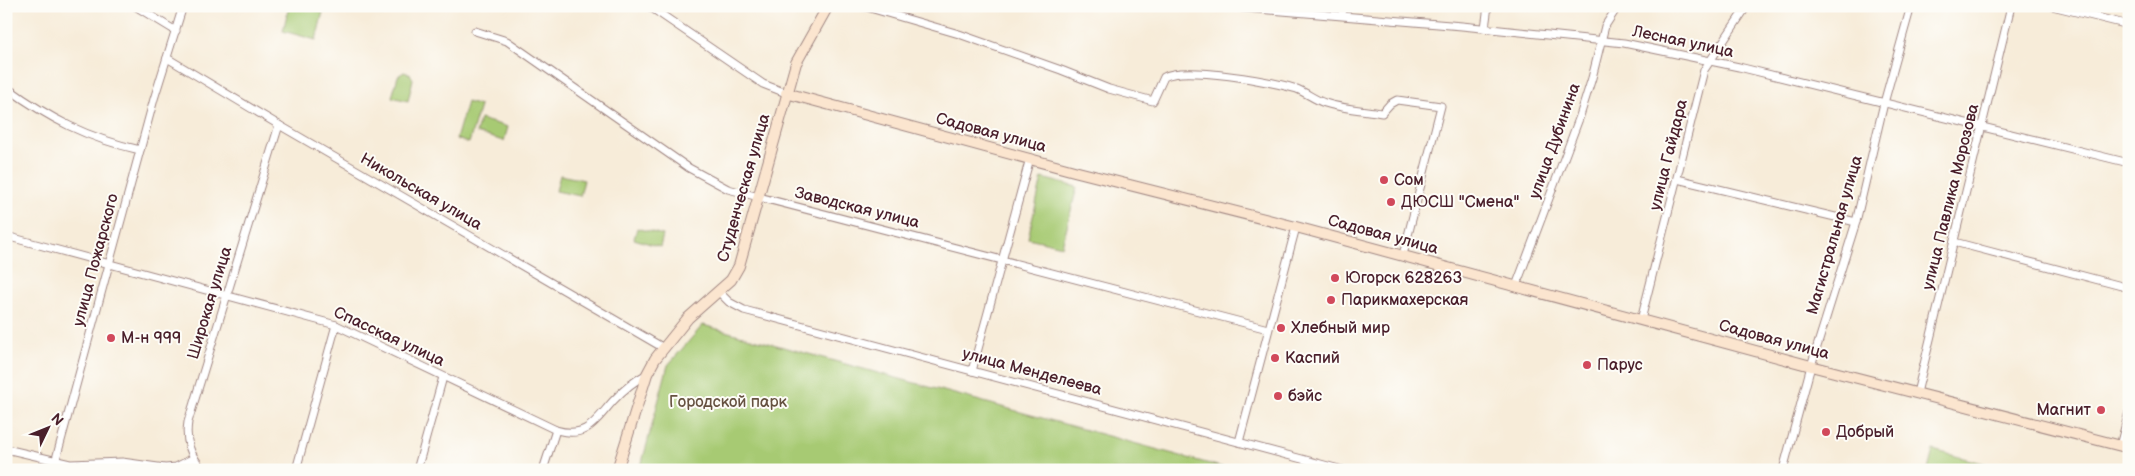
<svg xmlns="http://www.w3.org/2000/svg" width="2135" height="476" font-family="'Balsamiq Sans',sans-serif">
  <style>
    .green { fill: #a7ca73; stroke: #78744f }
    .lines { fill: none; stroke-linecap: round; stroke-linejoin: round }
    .street-casing { stroke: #a08682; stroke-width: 9 }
    .secondary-casing { stroke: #a08682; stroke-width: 12 }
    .street { stroke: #fff; stroke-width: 7 }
    .secondary { stroke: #fbe5cf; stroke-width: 10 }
    .poi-dot { fill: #d1495b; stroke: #fdfcf7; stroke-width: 2 }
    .labels { text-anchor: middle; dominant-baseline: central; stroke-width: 4; stroke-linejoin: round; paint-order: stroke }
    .street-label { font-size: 16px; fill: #4a1f2b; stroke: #fdfcf7 }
    .poi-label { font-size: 16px; fill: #4a1f2b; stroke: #fdfcf7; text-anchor: start }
    .park-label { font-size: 16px; fill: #665241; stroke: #fdfcf7 }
  </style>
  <rect width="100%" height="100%" fill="#fdfcf7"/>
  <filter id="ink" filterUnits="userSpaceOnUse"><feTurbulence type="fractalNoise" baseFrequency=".02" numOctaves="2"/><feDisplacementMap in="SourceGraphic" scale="10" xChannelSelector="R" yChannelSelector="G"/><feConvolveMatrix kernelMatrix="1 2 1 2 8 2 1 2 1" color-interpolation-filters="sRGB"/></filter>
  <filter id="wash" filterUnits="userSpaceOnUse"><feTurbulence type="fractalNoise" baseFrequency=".0096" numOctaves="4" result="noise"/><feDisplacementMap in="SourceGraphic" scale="20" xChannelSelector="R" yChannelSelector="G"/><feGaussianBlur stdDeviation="1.12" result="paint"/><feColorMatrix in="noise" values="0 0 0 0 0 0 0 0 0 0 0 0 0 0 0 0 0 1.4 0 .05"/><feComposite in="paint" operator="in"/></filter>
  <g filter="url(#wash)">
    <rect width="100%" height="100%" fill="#f7ecd9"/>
    <g class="green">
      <polygon points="289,6 300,6 323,12 316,40 283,31"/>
      <polygon points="404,72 410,74 413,79 408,101 392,97 398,76"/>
      <polygon points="467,102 480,106 469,143 456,139"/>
      <polygon points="480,119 508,127 504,141 476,133"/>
      <polygon points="560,175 584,180 580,196 556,191"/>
      <polygon points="1042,178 1077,187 1062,246 1028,238"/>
      <polygon points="637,228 663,235 660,247 634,239"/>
      <polygon points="703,325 1232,470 640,470 668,365"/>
      <polygon points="1933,450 1997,467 1996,470 1928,470"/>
    </g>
  </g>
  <g filter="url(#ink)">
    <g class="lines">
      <g class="street-casing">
        <g id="street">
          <polyline points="135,6 176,31"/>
          <polyline points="649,6 763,84 786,93"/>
          <path d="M863,6l96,28 102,36 48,19 44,12 11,-24c19,-12 111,5 133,12 10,4 18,11 28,14 18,6 39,7 57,10l8,-9 7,-4 44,6 -38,149"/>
          <polyline points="1221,6 1462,26 1624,43 1739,67 2129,163"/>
          <polyline points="2052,6 2129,25"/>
          <polyline points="1342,15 1343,6"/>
          <polyline points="1485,28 1488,6"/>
          <polyline points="475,31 507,41 689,168 728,189 1268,329"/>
          <polyline points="167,58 279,125 662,347"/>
          <path d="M6,87c44,32 81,51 134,63"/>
          <polyline points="1677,179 1856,222"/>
          <path d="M6,236l330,89 220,105c31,9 39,-9 57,-29 10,-11 21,-20 34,-27"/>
          <polyline points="1954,242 2129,288"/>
          <polyline points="1516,286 1580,116 1592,78 1605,26 1618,6"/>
          <polyline points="718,291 729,302 744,310 1343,470"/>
          <polyline points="1641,320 1704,70 1747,6"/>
          <polyline points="972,371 1030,158"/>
          <polyline points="1917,393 2011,6"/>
          <polyline points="1239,442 1296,227"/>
          <polyline points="2120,446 2129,412"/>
          <polyline points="6,449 70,464 122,462 165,468 176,467 194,458"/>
          <polyline points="53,470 154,99 183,6"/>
          <path d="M203,470c-13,-15 -18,-29 -15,-48l91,-297"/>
          <polyline points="296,470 336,325"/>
          <polyline points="417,470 443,377"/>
          <polyline points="543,470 556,430"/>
          <polyline points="1783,470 1811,366 1856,222 1884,103 1911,6"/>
        </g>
      </g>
      <g class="secondary-casing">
        <g id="secondary">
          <polyline points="786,93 1074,171 1296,227 1811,366 2129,448"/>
          <polyline points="617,470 647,374 655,359 688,318 731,280 739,266 796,63 828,6"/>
        </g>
      </g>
      <use href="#street" class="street"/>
      <use href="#secondary" class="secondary"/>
    </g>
  </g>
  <g class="poi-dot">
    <circle cx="1384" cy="180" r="5"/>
    <circle cx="1391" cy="202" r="5"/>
    <circle cx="1335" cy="278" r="5"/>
    <circle cx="1331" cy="300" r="5"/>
    <circle cx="1281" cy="328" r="5"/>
    <circle cx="111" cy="338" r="5"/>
    <circle cx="1275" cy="358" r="5"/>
    <circle cx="1587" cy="365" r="5"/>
    <circle cx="1278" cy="396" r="5"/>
    <circle cx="2101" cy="410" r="5"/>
    <circle cx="1826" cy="432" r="5"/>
  </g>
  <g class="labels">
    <g class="street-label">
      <text transform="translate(1683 42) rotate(12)">Лесная улица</text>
      <text transform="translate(991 133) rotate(15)">Садовая улица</text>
      <text transform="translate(1555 141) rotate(-70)">улица Дубинина</text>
      <text transform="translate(1669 155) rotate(-76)">улица Гайдара</text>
      <text transform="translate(744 188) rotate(-74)">Студенческая улица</text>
      <text transform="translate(421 192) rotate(30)">Никольская улица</text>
      <text transform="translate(1951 197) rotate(-76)">улица Павлика Морозова</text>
      <text transform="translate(857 208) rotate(14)">Заводская улица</text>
      <text transform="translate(1383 235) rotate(15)">Садовая улица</text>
      <text transform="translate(1835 235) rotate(-74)">Магистральная улица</text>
      <text transform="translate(96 260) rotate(-75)">улица Пожарского</text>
      <text transform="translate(210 303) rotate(-73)">Широкая улица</text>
      <text transform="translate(389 337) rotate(25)">Спасская улица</text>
      <text transform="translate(1774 340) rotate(15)">Садовая улица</text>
      <text transform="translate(1032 372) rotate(15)">улица Менделеева</text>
    </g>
    <g class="poi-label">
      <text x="1394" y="180">Сом</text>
      <text x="1401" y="202">ДЮСШ "Смена"</text>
      <text x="1345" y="278">Югорск 628263</text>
      <text x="1341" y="300">Парикмахерская</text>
      <text x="1291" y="328">Хлебный мир</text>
      <text x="121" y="338">М-н 999</text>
      <text x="1285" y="358">Каспий</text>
      <text x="1597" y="365">Парус</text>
      <text x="1288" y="396">бэйс</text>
      <text x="2091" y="410" text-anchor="end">Магнит</text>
      <text x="1836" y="432">Добрый</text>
    </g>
    <g class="park-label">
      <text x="728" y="402">Городской парк</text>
    </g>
  </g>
  <rect width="2135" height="476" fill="none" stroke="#fdfcf7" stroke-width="25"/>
  <g transform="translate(48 428) rotate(47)" stroke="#fdfcf7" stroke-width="4" paint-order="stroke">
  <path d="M0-4L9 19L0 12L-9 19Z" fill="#4a1f2b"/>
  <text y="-8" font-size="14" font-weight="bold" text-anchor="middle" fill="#4a1f2b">N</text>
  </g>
</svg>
